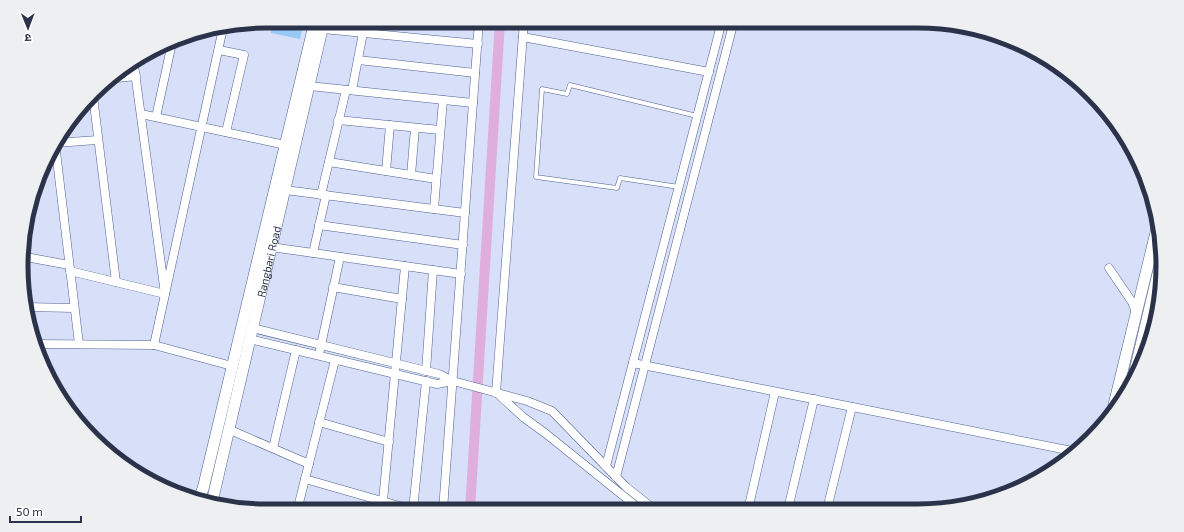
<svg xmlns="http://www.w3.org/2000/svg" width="1184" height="532" font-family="'Exo 2','Noto Sans Devanagari',sans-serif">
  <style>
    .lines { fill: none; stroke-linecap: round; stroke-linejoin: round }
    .canal { stroke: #e0aedd; stroke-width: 10 }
    .building { fill: #98c8f7 }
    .lane-casing { stroke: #4f6193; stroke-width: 5 }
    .street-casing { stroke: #4f6193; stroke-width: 9 }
    .secondary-casing { stroke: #4f6193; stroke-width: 12 }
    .lane { stroke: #fff; stroke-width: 4 }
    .street { stroke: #fff; stroke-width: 8 }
    .secondary { stroke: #fff; stroke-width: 11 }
    .labels { text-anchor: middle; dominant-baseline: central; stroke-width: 3; stroke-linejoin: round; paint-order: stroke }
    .street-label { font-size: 11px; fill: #2b334a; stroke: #fff }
    .rim { fill: none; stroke: #2b334a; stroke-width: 5 }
  </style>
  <rect width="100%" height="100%" fill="#d7e0f8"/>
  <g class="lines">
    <polyline class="canal" points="470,510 500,21"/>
  </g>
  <polygon class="building" points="273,21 304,21 300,39 271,33"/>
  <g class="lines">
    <g class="lane-casing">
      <polyline id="lane" points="679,187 620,178 617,188 536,177 542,89 567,94 570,85 697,116"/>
    </g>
    <g class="street-casing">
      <g id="street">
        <polyline points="323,29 478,44"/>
        <polyline points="523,37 709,72"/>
        <polyline points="219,50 244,55 226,132"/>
        <polyline points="358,60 475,73"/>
        <polyline points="108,79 136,76"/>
        <polyline points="309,86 473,103"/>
        <polyline points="352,90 363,33"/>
        <polyline points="93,96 116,282"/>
        <polyline points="141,114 290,146"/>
        <polyline points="156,117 172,43"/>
        <polyline points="338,120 440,130"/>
        <polyline points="55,143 79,344"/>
        <polyline points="55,143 98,140"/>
        <polyline points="329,162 436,179"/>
        <polyline points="386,171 390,125"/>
        <polyline points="411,175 415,128"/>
        <polyline points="285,190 465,213"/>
        <polyline points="321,195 346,90"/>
        <polyline points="434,209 443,100"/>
        <polyline points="319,225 463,245"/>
        <polyline points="271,247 461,274"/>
        <polyline points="313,253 326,195"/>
        <polyline points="26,257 69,265"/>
        <polyline points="1109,268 1132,302 1136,313"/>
        <polyline points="70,271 165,294 134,65"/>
        <polyline points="333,287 402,299"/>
        <polyline points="26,307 74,308"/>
        <polyline points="252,328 439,374 453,381 527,401 552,411 626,487 655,510"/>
        <polyline points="249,339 437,384 453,381"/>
        <polyline points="37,344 154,345 232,366"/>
        <polyline points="154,345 223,28"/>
        <polyline points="320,350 340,257"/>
        <polyline points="633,363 1077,452"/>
        <polyline points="426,371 433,270"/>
        <polyline points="496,393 524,21"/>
        <polyline points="497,393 523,417 545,433 641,510"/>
        <polyline points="319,422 389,442"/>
        <polyline points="228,429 309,464"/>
        <polyline points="273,448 296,350"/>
        <polyline points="606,466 722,21"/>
        <polyline points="616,477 734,21"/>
        <polyline points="305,479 417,511"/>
        <polyline points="383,501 405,266"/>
        <polyline points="788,509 814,399"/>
        <polyline points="827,509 852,407"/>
        <polyline points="413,510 426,381"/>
        <polyline points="443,510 479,21"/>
        <polyline points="748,510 775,392"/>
        <polyline points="297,511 335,360"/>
      </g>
    </g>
    <g class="secondary-casing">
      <g id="secondary">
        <polyline points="1133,379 1160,265"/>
        <polyline points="1112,413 1157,228"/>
        <polyline points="198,500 203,489 315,21"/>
        <path id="s1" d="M212,502l112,-481"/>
      </g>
    </g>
    <use href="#lane" class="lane"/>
    <use href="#street" class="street"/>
    <use href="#secondary" class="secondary"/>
  </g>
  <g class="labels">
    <g class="street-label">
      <text stroke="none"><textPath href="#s1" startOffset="247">Rangbari Road</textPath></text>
    </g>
  </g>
  <path d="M0 0H1184V532H0ZM266 28H918A238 238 0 0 1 1156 266V266A238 238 0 0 1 918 504H266A238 238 0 0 1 28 266V266A238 238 0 0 1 266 28Z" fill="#eeeff1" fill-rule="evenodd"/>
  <path class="rim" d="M266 28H918A238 238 0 0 1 1156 266V266A238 238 0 0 1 918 504H266A238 238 0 0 1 28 266V266A238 238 0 0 1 266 28Z"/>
  <g transform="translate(28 28) rotate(179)" stroke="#ffffff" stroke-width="3" paint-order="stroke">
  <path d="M0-3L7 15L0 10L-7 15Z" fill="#2b334a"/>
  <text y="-6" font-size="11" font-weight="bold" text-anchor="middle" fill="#2b334a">उ</text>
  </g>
  <path d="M10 516v6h71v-6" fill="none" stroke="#2b334a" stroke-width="2"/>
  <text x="16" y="516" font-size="12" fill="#2b334a" stroke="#ffffff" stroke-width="3" paint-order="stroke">50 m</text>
</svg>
